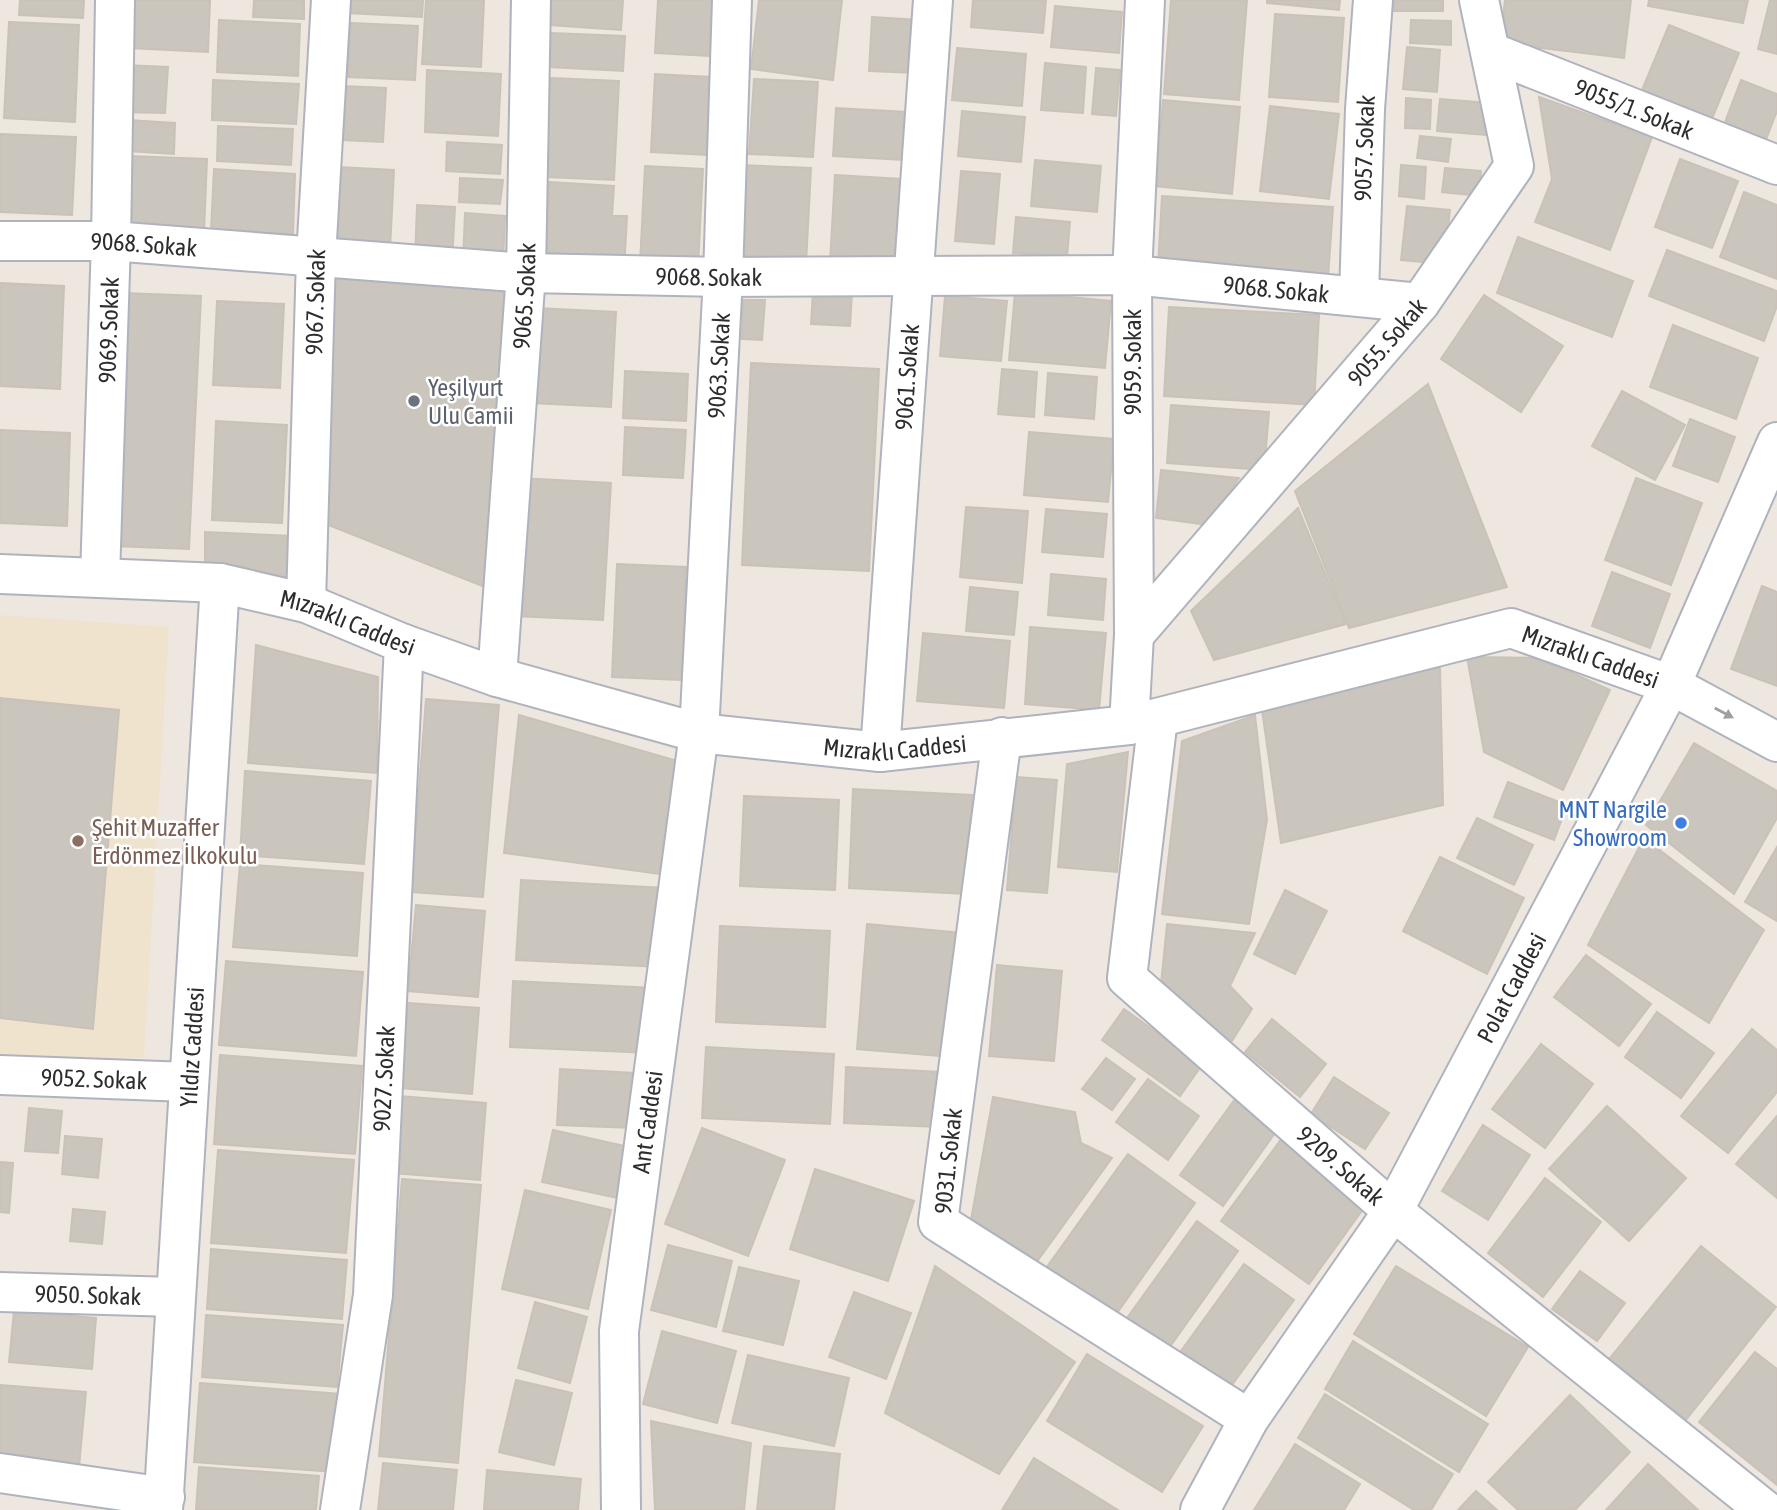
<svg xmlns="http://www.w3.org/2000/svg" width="1777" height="1510" font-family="'Asap Condensed',sans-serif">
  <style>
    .education { fill: #f0e3ce }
    .building { fill: #cac5bd; stroke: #cac2b8; stroke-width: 2 }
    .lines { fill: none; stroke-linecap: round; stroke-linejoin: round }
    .street-casing { stroke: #afb3bd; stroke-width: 42 }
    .secondary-casing { stroke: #afb3bd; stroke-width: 42 }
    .street { stroke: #fff; stroke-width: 38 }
    .secondary { stroke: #fff; stroke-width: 38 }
    .oneway { fill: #a0a0a0 }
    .worship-dot { fill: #6b7280; stroke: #fff; stroke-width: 2.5 }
    .shop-dot { fill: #3f7fe0; stroke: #fff; stroke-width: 2.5 }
    .education-dot { fill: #8d6e63; stroke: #fff; stroke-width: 2.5 }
    .labels { text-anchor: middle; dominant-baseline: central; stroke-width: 5; stroke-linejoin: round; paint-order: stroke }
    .street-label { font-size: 24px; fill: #2d2d2d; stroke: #fff }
    .worship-label { font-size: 24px; fill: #5b616d; stroke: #fff; text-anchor: start }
    .shop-label { font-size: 24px; fill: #366cbe; stroke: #fff; text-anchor: end }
    .education-label { font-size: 24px; fill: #785e54; stroke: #fff; text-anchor: start }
  </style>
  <rect width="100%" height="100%" fill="#eee7df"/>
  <polygon class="education" points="0,615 169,627 144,1058 0,1056"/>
  <g class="building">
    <polygon points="20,0 84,0 83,18 19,15"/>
    <polygon points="132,0 210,0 208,52 129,48"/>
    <polygon points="254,0 304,0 304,19 253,17"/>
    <polygon points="348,0 423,0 422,17 347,13"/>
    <polygon points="426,0 484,0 481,67 422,64"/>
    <polygon points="550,0 623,0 621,30 549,25"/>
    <polygon points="658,0 713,0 710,56 655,53"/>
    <polygon points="759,0 842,0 833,80 751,69"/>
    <polygon points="973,0 1046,0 1043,33 971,27"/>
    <polygon points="1171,0 1247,0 1239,100 1164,94"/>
    <polygon points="1267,0 1340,0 1339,10 1267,3"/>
    <rect x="1394" y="0" width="49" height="11"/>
    <polygon points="1505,0 1631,0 1624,58 1500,43"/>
    <polygon points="1649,0 1748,0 1743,23 1648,6"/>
    <polygon points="1770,0 1777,0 1777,54 1758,49"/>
    <polygon points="1055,6 1122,12 1119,53 1051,47"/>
    <polygon points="1275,14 1344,18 1338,102 1269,97"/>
    <polygon points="872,17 920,20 917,73 869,71"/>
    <polygon points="219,20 300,24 298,76 217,72"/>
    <polygon points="1411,20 1451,21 1451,45 1410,43"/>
    <polygon points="9,22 79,25 75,122 4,118"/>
    <polygon points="351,23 418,26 415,80 348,77"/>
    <polygon points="1669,25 1739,53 1707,131 1637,102"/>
    <polygon points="550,33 625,36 623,71 549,67"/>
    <polygon points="1407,47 1440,50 1437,92 1403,89"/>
    <polygon points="957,48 1026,54 1022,106 952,100"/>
    <polygon points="1045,63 1086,67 1083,113 1041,110"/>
    <polygon points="123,65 168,67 165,113 120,112"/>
    <polygon points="1096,68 1120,70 1116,116 1092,114"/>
    <polygon points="427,70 501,74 498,136 425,132"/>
    <polygon points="655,74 711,77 707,155 651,152"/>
    <polygon points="551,78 619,81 614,180 546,177"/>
    <polygon points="754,79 818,82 813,157 749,154"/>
    <polygon points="213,80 299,84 296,124 212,120"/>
    <polygon points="1741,80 1777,94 1777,111 1765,142 1724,125"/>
    <polygon points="343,86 386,88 383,142 341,140"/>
    <polygon points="1539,97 1652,137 1610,250 1535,222 1552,179"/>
    <polygon points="1406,98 1431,100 1430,129 1405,128"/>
    <polygon points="1440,99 1488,103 1486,135 1437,131"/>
    <polygon points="1163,100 1240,107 1232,194 1155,186"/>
    <polygon points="1270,106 1339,114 1329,199 1260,191"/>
    <polygon points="836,108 907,112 904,160 833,156"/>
    <polygon points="962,111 1025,117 1021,162 958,156"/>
    <polygon points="128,120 175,123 174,154 127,151"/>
    <polygon points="218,126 293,129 291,165 217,161"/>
    <polygon points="0,134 76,137 72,215 0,212"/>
    <polygon points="1420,136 1451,139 1448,162 1417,158"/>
    <polygon points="447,142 502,145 500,174 446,171"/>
    <polygon points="129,156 207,159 204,233 125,229"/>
    <polygon points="1680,159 1738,181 1712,248 1655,227"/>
    <polygon points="1035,160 1101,166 1097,212 1031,206"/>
    <polygon points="740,165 811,168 806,264 736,261"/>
    <polygon points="1401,165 1426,167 1424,199 1399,196"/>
    <polygon points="645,166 703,169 698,266 640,264"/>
    <polygon points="338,167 394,170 390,250 333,247"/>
    <polygon points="1445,168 1481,171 1479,196 1442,192"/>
    <polygon points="214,169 295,174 293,234 211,230"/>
    <polygon points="961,171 1000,174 994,244 955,241"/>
    <polygon points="835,175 902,179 898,265 830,262"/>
    <polygon points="460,178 503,180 500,204 459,202"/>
    <polygon points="549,182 614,186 612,216 627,216 624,271 545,267"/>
    <polygon points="1744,192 1777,205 1777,279 1720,257"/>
    <polygon points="1162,196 1333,207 1328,278 1158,267"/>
    <polygon points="417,205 455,207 452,261 415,260"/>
    <polygon points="1407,206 1450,210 1444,264 1401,260"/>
    <polygon points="465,213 505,216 503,263 463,261"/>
    <polygon points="1016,217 1070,222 1067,257 1013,253"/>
    <polygon points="1518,237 1633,281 1612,337 1497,293"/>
    <polygon points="1667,250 1777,291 1777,306 1764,341 1649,296"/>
    <polygon points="327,266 516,280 485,587 321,522"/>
    <polygon points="0,283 64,286 60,389 0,386"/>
    <polygon points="813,291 852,293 850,326 811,324"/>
    <polygon points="1015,292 1111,301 1105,368 1009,360"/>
    <polygon points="124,293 201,296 189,549 112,546"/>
    <polygon points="1484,295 1563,346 1521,412 1441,359"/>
    <polygon points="945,296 1007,301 1001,361 940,356"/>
    <polygon points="743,300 765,300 762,340 742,339"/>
    <polygon points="217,301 284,304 280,388 213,385"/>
    <polygon points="1169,307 1319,315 1314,405 1164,396"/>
    <polygon points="536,308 616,312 611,407 531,403"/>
    <polygon points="1673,325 1758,358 1736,419 1650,387"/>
    <polygon points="751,363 879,369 869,571 742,565"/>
    <polygon points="1002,369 1037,372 1034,417 998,414"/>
    <polygon points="625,371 688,374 686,421 623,418"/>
    <polygon points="1048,373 1097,377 1094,419 1045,415"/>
    <polygon points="1428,384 1507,587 1349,628 1295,491"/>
    <polygon points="1622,391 1685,425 1655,480 1592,446"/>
    <polygon points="1171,405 1269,412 1264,470 1167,463"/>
    <polygon points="1690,419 1735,437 1718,482 1673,466"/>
    <polygon points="216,421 287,425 282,523 212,520"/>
    <polygon points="625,427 686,430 683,478 623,475"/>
    <polygon points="0,430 70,433 67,526 0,523"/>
    <polygon points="1029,432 1114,439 1108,502 1024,495"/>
    <polygon points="1161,470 1239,478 1207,525 1156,518"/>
    <polygon points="520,478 611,483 603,620 513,616"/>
    <polygon points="1636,478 1702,503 1671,585 1605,560"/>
    <polygon points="966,507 1028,511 1022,583 960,577"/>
    <polygon points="1298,508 1346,624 1214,660 1191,611"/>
    <polygon points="1046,509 1107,514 1103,557 1042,552"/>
    <polygon points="205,532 294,536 292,587 205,568"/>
    <polygon points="617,564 686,567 681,680 612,677"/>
    <polygon points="1612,572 1670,594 1650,648 1592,626"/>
    <polygon points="1051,574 1106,579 1103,620 1048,615"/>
    <polygon points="1762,586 1777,592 1777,686 1731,669"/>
    <polygon points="970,587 1018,592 1014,635 966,631"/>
    <polygon points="1030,627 1106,633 1099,710 1025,704"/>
    <polygon points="923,633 1010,641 1004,708 917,701"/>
    <polygon points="256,645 378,677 377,773 248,763"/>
    <polygon points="1467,657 1539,658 1610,690 1563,790 1484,752"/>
    <polygon points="1440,667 1443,805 1281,843 1262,710"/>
    <polygon points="0,698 119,710 93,1029 0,1018"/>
    <polygon points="426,699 499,705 483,897 411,892"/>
    <polygon points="519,715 684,763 667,875 504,853"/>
    <polygon points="1255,715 1267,820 1249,924 1162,914 1182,741"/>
    <polygon points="1694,743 1777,791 1777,818 1734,894 1646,825"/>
    <polygon points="1128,752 1117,872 1058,867 1067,764"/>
    <polygon points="245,771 371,781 364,864 240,855"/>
    <polygon points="1016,777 1057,780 1047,893 1007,890"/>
    <polygon points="1508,782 1567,805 1554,840 1494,817"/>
    <polygon points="853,789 972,795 966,894 849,888"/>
    <polygon points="744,796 839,800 835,890 740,886"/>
    <polygon points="1477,818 1533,845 1514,885 1457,858"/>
    <polygon points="1644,838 1764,930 1709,1023 1588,945"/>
    <polygon points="1777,847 1777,921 1745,902"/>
    <polygon points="1440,857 1524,898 1487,974 1403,931"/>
    <polygon points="240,864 363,873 357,956 233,947"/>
    <polygon points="521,880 665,888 661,967 516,960"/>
    <polygon points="1285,890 1327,911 1295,974 1254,954"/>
    <polygon points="416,905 485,911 478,997 408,991"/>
    <polygon points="867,924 962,933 951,1057 857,1049"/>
    <polygon points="1167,924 1255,933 1230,986 1252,1009 1230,1044 1161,984"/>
    <polygon points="720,926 830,931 825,1027 716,1022"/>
    <polygon points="1586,955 1651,1004 1619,1046 1554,997"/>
    <polygon points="226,961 363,972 356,1056 219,1045"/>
    <polygon points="997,965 1062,971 1054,1061 989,1056"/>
    <polygon points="513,981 654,988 651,1053 510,1047"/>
    <polygon points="408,1003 479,1008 472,1094 401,1088"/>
    <polygon points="1124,1009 1202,1065 1180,1096 1102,1040"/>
    <polygon points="1657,1012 1714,1053 1681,1098 1625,1057"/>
    <polygon points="1272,1019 1326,1064 1300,1097 1245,1052"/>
    <polygon points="1752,1029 1777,1050 1777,1092 1728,1153 1681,1116"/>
    <polygon points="1541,1044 1593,1084 1545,1148 1492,1109"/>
    <polygon points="706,1047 834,1054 830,1124 702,1118"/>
    <polygon points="220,1055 362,1066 355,1154 214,1144"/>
    <polygon points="1106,1058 1135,1079 1112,1110 1082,1089"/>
    <polygon points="846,1067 941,1072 939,1127 844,1123"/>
    <polygon points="560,1069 635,1073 633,1128 557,1125"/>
    <polygon points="1334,1077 1389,1113 1365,1149 1311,1114"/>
    <polygon points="1148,1079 1199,1116 1168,1160 1116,1122"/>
    <polygon points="1238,1095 1280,1126 1223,1206 1180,1175"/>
    <polygon points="399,1096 486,1103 480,1180 393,1173"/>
    <polygon points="993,1097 1075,1112 1081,1143 1112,1158 1028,1274 969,1231"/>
    <polygon points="1607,1106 1686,1178 1629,1241 1549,1169"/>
    <polygon points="29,1108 62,1111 58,1153 25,1151"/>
    <polygon points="1777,1116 1777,1198 1736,1164"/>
    <polygon points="1483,1125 1530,1155 1488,1220 1442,1191"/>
    <polygon points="702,1128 785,1160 748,1256 665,1224"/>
    <polygon points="553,1130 629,1147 618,1198 542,1182"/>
    <polygon points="65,1136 102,1139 98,1178 62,1174"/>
    <polygon points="1282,1138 1369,1201 1309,1284 1221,1221"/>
    <polygon points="218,1150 354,1160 346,1253 211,1243"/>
    <polygon points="1128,1154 1195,1203 1112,1320 1044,1271"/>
    <polygon points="0,1162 13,1163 9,1213 0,1212"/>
    <polygon points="815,1169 914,1201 888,1281 790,1249"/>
    <polygon points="1545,1178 1601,1222 1543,1297 1488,1253"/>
    <polygon points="402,1179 481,1185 458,1463 379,1456"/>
    <polygon points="525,1190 611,1210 588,1309 502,1289"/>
    <polygon points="73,1209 105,1212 102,1244 70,1241"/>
    <polygon points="1197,1221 1238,1251 1164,1355 1122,1325"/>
    <polygon points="668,1245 732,1261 716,1327 651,1310"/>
    <polygon points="1701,1246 1776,1307 1677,1431 1601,1369"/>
    <polygon points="211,1249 347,1260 342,1319 207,1309"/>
    <polygon points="1244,1264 1294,1300 1223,1397 1173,1362"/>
    <polygon points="935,1266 1075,1362 999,1474 885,1413"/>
    <polygon points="1396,1266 1528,1347 1486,1416 1354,1334"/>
    <polygon points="739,1267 799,1281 783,1345 723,1331"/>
    <polygon points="1580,1271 1625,1303 1597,1341 1552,1309"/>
    <polygon points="854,1292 911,1313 886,1379 829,1357"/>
    <polygon points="535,1302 587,1317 570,1383 518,1368"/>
    <polygon points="14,1311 96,1318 92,1369 9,1362"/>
    <polygon points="206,1315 343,1325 337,1387 202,1377"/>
    <polygon points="662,1331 736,1351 717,1423 643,1404"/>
    <polygon points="1353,1341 1488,1424 1459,1472 1325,1389"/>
    <polygon points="1755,1352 1777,1369 1777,1485 1699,1422"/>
    <polygon points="1087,1354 1203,1426 1162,1492 1047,1421"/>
    <polygon points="748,1355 849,1378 834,1446 732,1423"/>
    <polygon points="516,1380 572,1393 554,1465 499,1452"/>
    <polygon points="200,1383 341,1394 335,1472 194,1462"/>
    <polygon points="0,1385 86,1392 79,1467 0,1460"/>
    <polygon points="1325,1394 1453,1474 1431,1510 1414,1510 1298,1438"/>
    <polygon points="1570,1395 1630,1452 1575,1510 1518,1510 1488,1482"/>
    <polygon points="651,1421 751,1443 744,1510 655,1510"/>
    <polygon points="1295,1444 1360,1484 1344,1510 1254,1510"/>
    <polygon points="764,1446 840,1454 834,1510 757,1510"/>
    <polygon points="1034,1458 1118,1510 1002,1510"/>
    <polygon points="383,1463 457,1470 453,1510 378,1510"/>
    <polygon points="1648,1464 1698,1510 1606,1510"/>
    <polygon points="199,1467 319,1476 316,1510 196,1510"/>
    <polygon points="487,1470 581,1479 578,1510 484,1510"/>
    <polygon points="1476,1491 1497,1510 1458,1510"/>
  </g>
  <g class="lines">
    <g class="street-casing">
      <g id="street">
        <path id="s1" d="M1491,52l286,113"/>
        <path id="s2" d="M0,241h111l415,32 197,4 409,-2 288,28"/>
        <path id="s3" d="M1359,295l6,-186 8,-109"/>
        <path id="s4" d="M100,577l11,-336 4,-241"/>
        <path id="s5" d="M306,603l10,-346 15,-257"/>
        <path id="s6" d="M1134,635l286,-332 94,-137 -35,-166"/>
        <path id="s7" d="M497,677l29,-404 5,-273"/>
        <path id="s8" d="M1158,718l-31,260 266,233 372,299"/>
        <polyline points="1129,725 1134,635 1132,275 1145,0"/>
        <path id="s9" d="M699,733l24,-456 9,-277"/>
        <polyline points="1002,737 938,1222 1249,1419"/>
        <path id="s10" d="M880,752l53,-752"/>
        <path id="s11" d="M0,1075l188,7"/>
        <path id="s12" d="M0,1292l175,5"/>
        <polyline points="0,1473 165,1497"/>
        <path id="s13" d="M340,1510l33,-215 31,-651"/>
      </g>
    </g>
    <g class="secondary-casing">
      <g id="secondary">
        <path id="s14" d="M0,574l220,9 86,20 98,41 93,33 202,56 181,19 249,-27 382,-97 160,57 106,57"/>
        <path id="s15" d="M163,1510l57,-927"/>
        <path id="s16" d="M621,1510l-2,-179 80,-598"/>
        <path id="s17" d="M1200,1510l49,-91 144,-208 278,-526 106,-243"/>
      </g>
    </g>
    <use href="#street" class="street"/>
    <use href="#secondary" class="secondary"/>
  </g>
  <defs><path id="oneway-solid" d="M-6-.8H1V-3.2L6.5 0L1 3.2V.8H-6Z" transform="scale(1.75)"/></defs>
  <use class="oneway" href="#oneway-solid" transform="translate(1724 713) rotate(28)"/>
  <circle class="worship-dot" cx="414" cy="401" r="7"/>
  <circle class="shop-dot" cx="1681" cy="823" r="7"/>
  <circle class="education-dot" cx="78" cy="841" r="7"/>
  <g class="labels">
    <g class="street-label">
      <text stroke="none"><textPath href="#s1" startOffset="154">9055/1. Sokak</textPath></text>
      <text stroke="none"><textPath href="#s3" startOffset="147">9057. Sokak</textPath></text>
      <text stroke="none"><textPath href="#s2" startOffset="144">9068. Sokak</textPath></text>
      <text stroke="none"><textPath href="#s2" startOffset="710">9068. Sokak</textPath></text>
      <text stroke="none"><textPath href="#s2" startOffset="1278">9068. Sokak</textPath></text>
      <text stroke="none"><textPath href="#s7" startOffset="382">9065. Sokak</textPath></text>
      <text stroke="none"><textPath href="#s5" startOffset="301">9067. Sokak</textPath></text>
      <text stroke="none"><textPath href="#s4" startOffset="247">9069. Sokak</textPath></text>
      <text stroke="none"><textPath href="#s6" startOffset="387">9055. Sokak</textPath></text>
      <text transform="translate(1132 362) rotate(-90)">9059. Sokak</text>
      <text stroke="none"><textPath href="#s9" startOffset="368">9063. Sokak</textPath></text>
      <text stroke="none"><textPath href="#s10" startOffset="376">9061. Sokak</textPath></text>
      <text stroke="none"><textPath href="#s14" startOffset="354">Mızraklı Caddesi</textPath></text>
      <text stroke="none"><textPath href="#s14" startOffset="1634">Mızraklı Caddesi</textPath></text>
      <text stroke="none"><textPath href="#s14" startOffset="920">Mızraklı Caddesi</textPath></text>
      <text stroke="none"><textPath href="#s17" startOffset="609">Polat Caddesi</textPath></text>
      <text stroke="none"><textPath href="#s15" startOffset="464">Yıldız Caddesi</textPath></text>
      <text stroke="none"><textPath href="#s13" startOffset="434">9027. Sokak</textPath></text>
      <text stroke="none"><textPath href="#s11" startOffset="94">9052. Sokak</textPath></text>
      <text stroke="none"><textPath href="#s16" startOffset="390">Ant Caddesi</textPath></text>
      <text transform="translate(948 1161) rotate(-84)">9031. Sokak</text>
      <text stroke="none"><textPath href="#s8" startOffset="546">9209. Sokak</textPath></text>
      <text stroke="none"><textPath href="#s12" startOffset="88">9050. Sokak</textPath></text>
    </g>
    <g class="worship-label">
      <text x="428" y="387">Yeşilyurt<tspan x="428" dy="28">Ulu Camii</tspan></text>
    </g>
    <g class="shop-label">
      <text x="1667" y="809">MNT Nargile<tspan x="1667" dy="28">Showroom</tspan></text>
    </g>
    <g class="education-label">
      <text x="92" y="827">Şehit Muzaffer<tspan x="92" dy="28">Erdönmez İlkokulu</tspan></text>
    </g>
  </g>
</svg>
